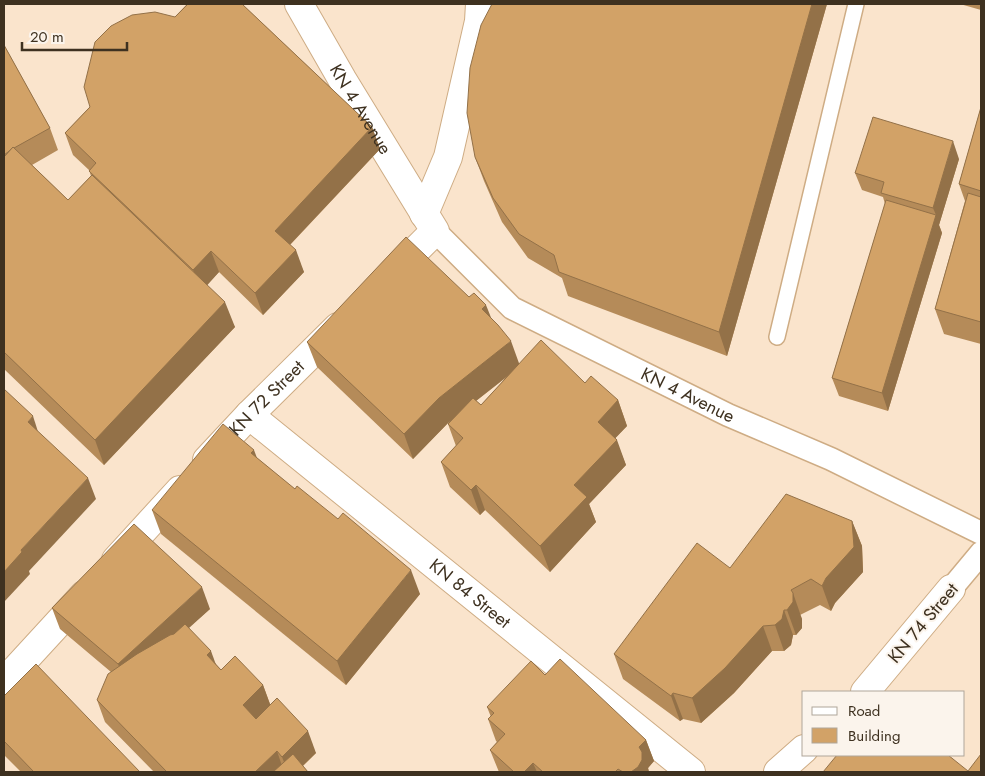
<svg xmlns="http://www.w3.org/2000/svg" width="985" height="776" font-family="Jost,sans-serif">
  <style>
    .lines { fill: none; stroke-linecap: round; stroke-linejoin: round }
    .service-casing { stroke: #ceac84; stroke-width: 18 }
    .pedestrian-casing { stroke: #ceac84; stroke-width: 25 }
    .minor-casing { stroke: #ceac84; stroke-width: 30 }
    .service { stroke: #fff; stroke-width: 15 }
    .pedestrian { stroke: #fff; stroke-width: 22 }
    .minor { stroke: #fff; stroke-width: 28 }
    .wall { fill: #b58b59; fill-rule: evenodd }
    .shaded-wall { fill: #937148 }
    .building { fill: #d2a267; stroke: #937148 }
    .labels { text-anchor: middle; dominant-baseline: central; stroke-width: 4; stroke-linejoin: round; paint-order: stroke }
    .street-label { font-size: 18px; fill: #3e3120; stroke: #fbf4ec }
  </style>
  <rect width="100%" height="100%" fill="#fae4cc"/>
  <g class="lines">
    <g class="service-casing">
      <polyline id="service" points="777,337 856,4"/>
    </g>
    <g class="pedestrian-casing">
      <g id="pedestrian">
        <path id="s1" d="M435,231l77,77 216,107 103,44 150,74"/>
        <polyline points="951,589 981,553"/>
      </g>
    </g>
    <g class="minor-casing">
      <g id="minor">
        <path id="s2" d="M299,4l43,75 93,152 -43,43"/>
        <polyline points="424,214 448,157 479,21 480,4"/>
        <path id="s3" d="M249,415l442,357"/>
        <path id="s4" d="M207,460l42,-45 89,-88"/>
        <polyline points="116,560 180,490"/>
        <polyline points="4,682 84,595"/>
        <polyline points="865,692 951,589"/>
        <polyline points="778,772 804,749"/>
      </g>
    </g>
    <use href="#service" class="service"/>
    <use href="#pedestrian" class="pedestrian"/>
    <use href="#minor" class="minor"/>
  </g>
  <g class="wall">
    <polygon points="187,4 242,4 372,127 380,149 290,245 304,272 263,315 219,272 207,285 235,327 104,465 4,369 4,45 50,128 58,150 32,165 68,200 91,176 89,170 73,155 65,133"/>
    <polygon points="492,4 827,4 727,356 568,296 562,278 528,258 502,222 484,181 475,157"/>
    <polygon points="960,4 981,4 981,10"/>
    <polygon points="981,107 981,344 944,334 935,309 965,201 959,184"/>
    <polygon points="959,159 939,225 942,233 888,411 839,396 832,378 885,204 883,197 862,190 855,173"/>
    <path d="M491,318l28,46 66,19 33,17 9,26 -12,12 11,27 -37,39 7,18 -46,50 -65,-62 -5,5 -30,-28 -9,-25 15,-16 -8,-22 7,-7 -7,6 -35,36 -96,-92 -10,-25zM508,376l-27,29 -5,-4z"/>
    <polygon points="257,458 420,594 346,685 161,534 152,510"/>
    <polygon points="852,521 862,546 863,572 835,603 831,611 820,605 800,615 802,619 802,628 796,635 793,635 791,645 784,651 772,651 734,693 701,723 683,719 680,721 623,679 614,654"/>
    <polygon points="52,608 210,609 188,628 215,663 221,670 263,685 270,704 316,753 303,766 308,772 154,772 105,722 97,700 111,672 60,629"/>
    <polygon points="545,675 646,740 654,761 648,768 649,772 499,772 490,750 497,742 496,741 488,719 491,717 487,707"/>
    <polygon points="4,696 140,772 21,772 4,755"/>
  </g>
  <g class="shaded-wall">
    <polygon points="812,4 827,4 727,356 719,332"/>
    <polygon points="372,127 380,149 283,252 275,231"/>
    <polygon points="953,141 959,159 939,225 942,233 888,411 882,393 936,215 933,208"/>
    <polygon points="296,250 304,272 263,315 255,293"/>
    <polygon points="211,251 219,272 201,292 193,270"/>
    <polygon points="225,302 235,327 104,465 95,440"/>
    <polygon points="486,305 496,330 482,309"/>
    <polygon points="511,341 520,366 448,423 413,459 404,434 439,398"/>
    <polygon points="618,400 627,426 607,447 598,422"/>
    <polygon points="33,416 40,438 28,422"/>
    <polygon points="617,440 626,465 589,504 596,522 550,572 540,546 574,485"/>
    <polygon points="254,450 263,474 251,453"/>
    <polygon points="88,478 96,499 29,571 30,574 4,602 4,572 21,550"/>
    <polygon points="476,485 485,510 480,515 471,490"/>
    <polygon points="852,521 862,546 863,572 835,603 831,611 822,586"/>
    <polygon points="411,570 420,594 346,685 337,661"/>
    <polygon points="202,587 210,609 126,685 118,664"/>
    <polygon points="793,593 802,619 802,628 796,635 787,610"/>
    <polygon points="784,610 793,635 791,645 784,651 775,625"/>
    <polygon points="763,626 772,651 734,693 701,723 692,698"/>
    <polygon points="211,651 219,673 207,655"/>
    <polygon points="263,685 271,707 251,727 243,705"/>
    <polygon points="673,693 683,719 680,721 671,696"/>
    <polygon points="308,731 316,753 296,772 288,772 282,757"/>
    <polygon points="646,740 654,761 648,768 649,772 632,772 639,747"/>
    <polygon points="277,751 284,772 255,772"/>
    <polygon points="533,763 537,772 524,772"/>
  </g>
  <g class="building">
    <polygon points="188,4 242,4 372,127 275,231 296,250 255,293 211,251 193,270 89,171 96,163 65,133 90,107 84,87 95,42 111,26 132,15 155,12 175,17"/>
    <polygon points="492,4 812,4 719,332 559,272 554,255 519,234 493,198 475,157 467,113 470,68 481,25"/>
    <polygon points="4,45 50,128 14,148 13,147 8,152 4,155"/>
    <polygon points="981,107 981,191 959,184"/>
    <polygon points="873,117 953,141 933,208 881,193 884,182 855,173"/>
    <polygon points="13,147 68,200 92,175 225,302 95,440 4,352 4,157"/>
    <polygon points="968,193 981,197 981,322 935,309"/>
    <polygon points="886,200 936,215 882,393 832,378"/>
    <polygon points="406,237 469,297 474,293 486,305 482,309 498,325 511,341 439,398 404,434 307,342"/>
    <polygon points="541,340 585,383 591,376 618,400 598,422 617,440 574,485 587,497 540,546 476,485 471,490 441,462 463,438 448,424 473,398 481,405"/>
    <polygon points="4,389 33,416 28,422 88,478 21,550 22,552 4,572"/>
    <polygon points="223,424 254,450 251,453 295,489 297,486 338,519 343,513 411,570 337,661 152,510"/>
    <polygon points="786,494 852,521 854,547 826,578 822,586 811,579 791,590 793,593 793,602 787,610 784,610 782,619 775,625 763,626 725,668 692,698 673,693 671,696 614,654 697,543 730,568"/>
    <polygon points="134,524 202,587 118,664 52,608"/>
    <polygon points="185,624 211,651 207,655 221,670 235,656 263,685 243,705 256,719 277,698 308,731 282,757 277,751 255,772 167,772 97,700 108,674 137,654 170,635 174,634"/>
    <polygon points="560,659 646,740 639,747 642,752 642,760 638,767 631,772 623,772 618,769 615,772 543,772 533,763 524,772 514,772 490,750 505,734 488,719 494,713 487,707 531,661 545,675"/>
    <polygon points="36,664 140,772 34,772 4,741 4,696"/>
    <polygon points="293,754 308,772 273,772"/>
    <polygon points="981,754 981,772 823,772 837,755 948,755 968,771"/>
  </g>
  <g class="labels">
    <g class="street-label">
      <text stroke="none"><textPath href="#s2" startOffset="122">KN 4 Avenue</textPath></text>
      <text stroke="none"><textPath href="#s1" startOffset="305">KN 4 Avenue</textPath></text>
      <text stroke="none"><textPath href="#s4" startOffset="86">KN 72 Street</textPath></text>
      <text stroke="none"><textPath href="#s3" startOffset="284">KN 84 Street</textPath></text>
      <text transform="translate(923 623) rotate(-50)">KN 74 Street</text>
    </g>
  </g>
  <rect width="985" height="776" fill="none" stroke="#3e3120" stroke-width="10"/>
  <rect x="802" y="691" width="162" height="65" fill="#fbf4ec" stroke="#afa69a"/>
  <rect x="812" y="707" width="25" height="8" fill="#ffffff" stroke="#afa69a"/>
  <text x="848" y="716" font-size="15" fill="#3e3120">Road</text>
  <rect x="812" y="728" width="25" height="15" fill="#d2a267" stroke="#afa69a"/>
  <text x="848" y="741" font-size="15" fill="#3e3120">Building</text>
  <path d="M22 42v8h105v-8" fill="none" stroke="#3e3120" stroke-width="2.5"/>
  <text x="30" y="42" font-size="15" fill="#3e3120" stroke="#fbf4ec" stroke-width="4" paint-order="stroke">20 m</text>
</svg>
